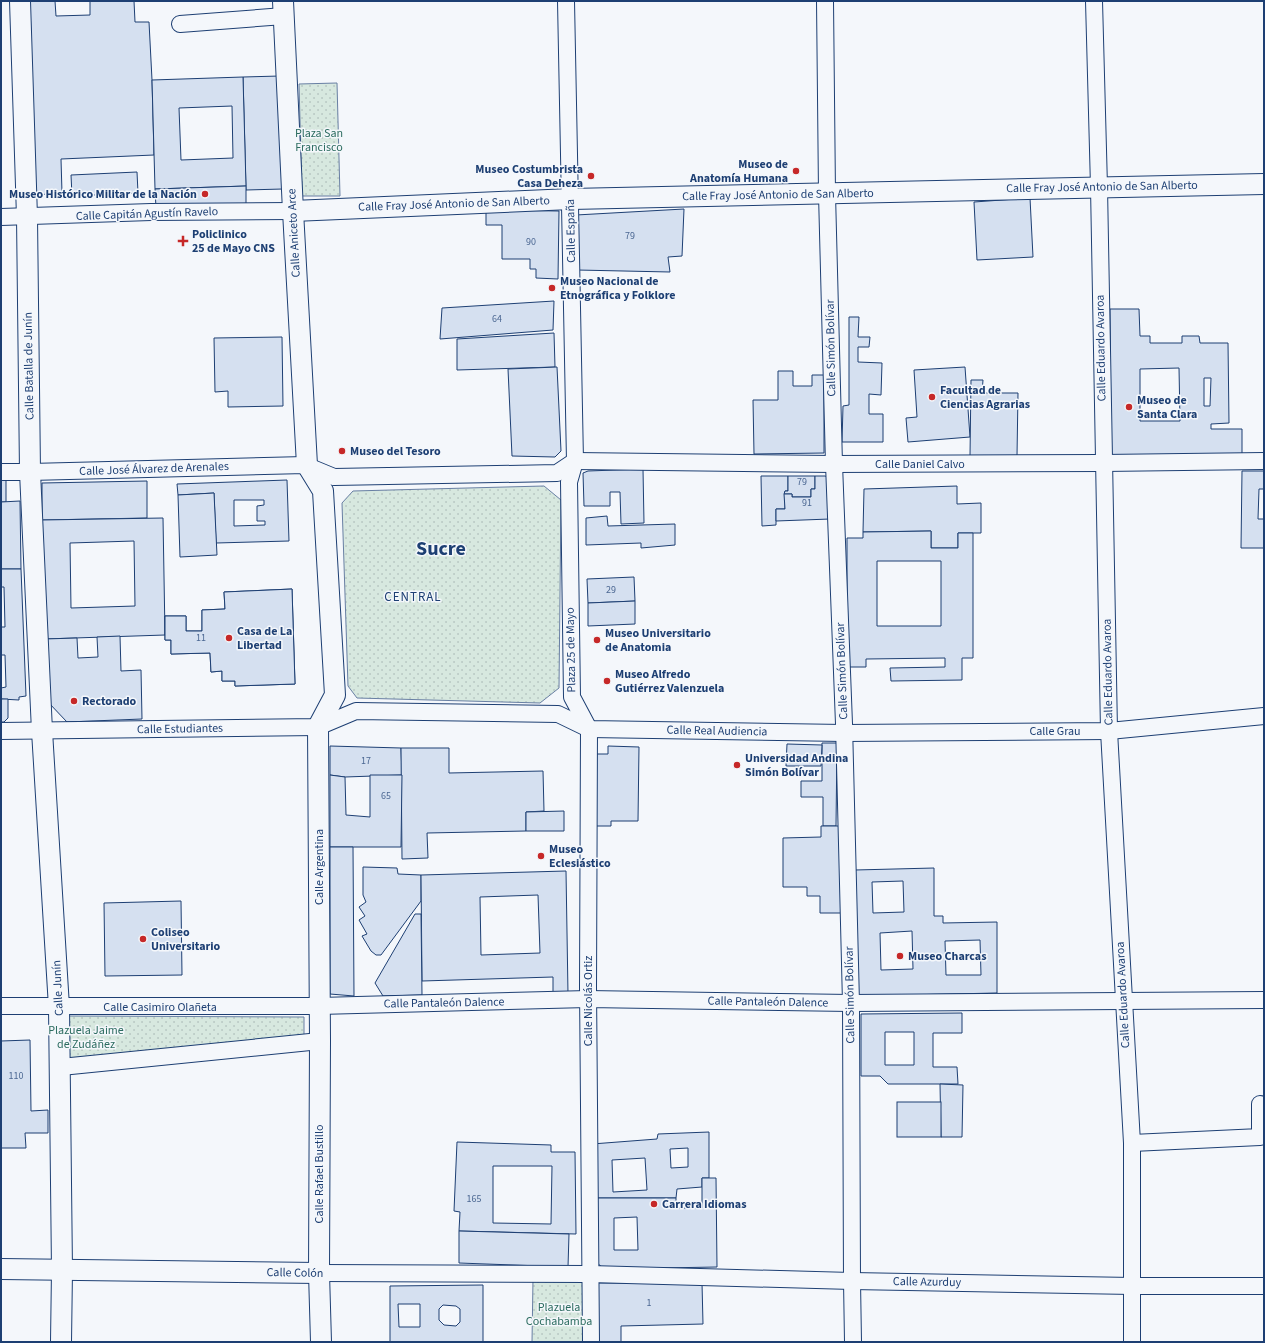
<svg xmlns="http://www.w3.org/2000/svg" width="1265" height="1343" font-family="'Source Sans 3',sans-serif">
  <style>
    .park { fill: url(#park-dots); stroke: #687fa3 }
    .building { fill: #d5e0f0; stroke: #1d3f73; fill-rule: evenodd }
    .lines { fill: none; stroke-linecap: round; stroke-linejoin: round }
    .minor-casing { stroke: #1d3f73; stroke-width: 18 }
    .major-casing { stroke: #1d3f73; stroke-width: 22 }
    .minor { stroke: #f4f7fb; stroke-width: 16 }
    .major { stroke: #f4f7fb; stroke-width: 20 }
    .poi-dot { fill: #c62828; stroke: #f4f7fb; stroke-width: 1.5 }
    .labels { text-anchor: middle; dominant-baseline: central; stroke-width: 3; stroke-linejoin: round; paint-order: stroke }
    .number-label { font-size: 10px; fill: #4b6792 }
    .park-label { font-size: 12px; fill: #2c6c60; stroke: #f4f7fb }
    .poi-label { font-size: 12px; font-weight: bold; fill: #1d3f73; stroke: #f4f7fb; text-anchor: start }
    .street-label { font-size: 12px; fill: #1d3f73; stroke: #f4f7fb }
    .neighbourhood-label { font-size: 13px; letter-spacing: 1px; fill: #1d3f73; stroke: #f4f7fb }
    .town-label { font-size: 20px; font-weight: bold; fill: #1d3f73; stroke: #f4f7fb }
  </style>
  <defs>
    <pattern id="park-dots" width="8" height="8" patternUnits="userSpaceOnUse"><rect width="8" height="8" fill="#d7e8df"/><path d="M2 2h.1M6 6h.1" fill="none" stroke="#b8c8c3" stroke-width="1.8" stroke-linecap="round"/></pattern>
  </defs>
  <rect width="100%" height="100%" fill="#f4f7fb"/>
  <g class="park">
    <polygon points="337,83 340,196 302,196 299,84"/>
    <polygon points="544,486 561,500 559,688 540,703 357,698 348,686 342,503 353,491"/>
    <polygon points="66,1016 304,1017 304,1036 70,1060 66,1055"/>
    <polygon points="533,1279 585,1281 588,1342 532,1342"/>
  </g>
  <g class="building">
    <polygon points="30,1 55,1 56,16 90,15 90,1 134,1 135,22 149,22 152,80 154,155 61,159 62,193 35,195"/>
    <polygon points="280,76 283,189 246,190 243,77"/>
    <path d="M243,77l3,109 -91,3 -3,-109zM232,106l1,52 -52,2 -2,-52z"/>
    <polygon points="137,172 138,193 72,196 71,175"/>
    <polygon points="246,186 246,205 156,208 155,189"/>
    <polygon points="1030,198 1033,257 977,260 974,202"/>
    <polygon points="684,209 682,256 668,257 670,272 577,270 576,215"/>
    <polygon points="486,210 559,211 558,279 536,278 536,269 530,269 530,259 502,259 502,225 486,225"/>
    <polygon points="554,301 553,330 440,339 442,308"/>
    <path d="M1110,309h29l1,27h10v7h32v-7h17l1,7h28l1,80 -18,1v5h31v27l-131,2zM1179,368l1,53h-40v-52zM1204,378h7l-1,28h-6z"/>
    <polygon points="849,317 859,317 858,337 870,337 869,347 858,347 858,362 882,363 881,395 869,394 869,414 883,414 883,442 842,442 843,406 849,405"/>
    <polygon points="554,333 555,367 457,370 457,339"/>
    <polygon points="282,337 283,406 228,407 228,391 215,392 214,338"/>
    <polygon points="557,367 561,451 555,457 512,456 508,369"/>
    <polygon points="965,367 970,437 908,442 906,418 917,417 914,370"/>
    <polygon points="778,371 793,371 793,386 812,386 812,375 824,375 824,453 754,454 753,400 778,400"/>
    <polygon points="971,380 983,380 982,393 1018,393 1017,456 970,456"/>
    <polygon points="643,469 644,523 621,524 620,492 610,492 610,506 584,506 583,473 588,471"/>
    <polygon points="1242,471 1264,471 1264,489 1259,489 1258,519 1264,519 1264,548 1241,548"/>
    <rect x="1" y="475" width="5" height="27"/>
    <polygon points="761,476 788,476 788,491 785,491 785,509 776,509 776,525 762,526"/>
    <polygon points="788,476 815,476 815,489 811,489 811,497 792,497 792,494 784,494 785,491 788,491"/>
    <polygon points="815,476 825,476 828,477 830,519 776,521 776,509 785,509 784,494 792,494 792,497 811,497 811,489 815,489"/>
    <path d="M287,480l2,61 -73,2 -2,-50 -36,2 -1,-11zM234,500h30v5l-7,1v15h8v4l-31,1z"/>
    <polygon points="147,481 147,518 42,520 42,483"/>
    <polygon points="957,486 957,504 981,503 981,533 958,533 958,548 931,548 931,531 863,532 864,489"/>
    <polygon points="214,493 217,555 180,557 178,495"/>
    <polygon points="20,501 21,569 1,569 1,502"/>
    <polygon points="607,516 608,526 675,524 675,545 641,548 641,543 586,545 586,518"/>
    <path d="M163,518l2,117 -121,4 -2,-119zM134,541l1,65 -64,2 -1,-65z"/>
    <path d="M931,531v17h27v-15h15v125h-11v22l-71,1 -1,-13 55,-1v-9l-79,1v8h-19v-129h16v-6zM877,561h64v65h-64z"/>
    <polygon points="1,569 21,569 26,696 19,697 19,700 1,699 1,688 6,687 5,655 1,655 1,627 5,627 4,587 1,587"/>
    <polygon points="634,577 635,601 588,603 587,579"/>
    <path d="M292,589l3,95 -60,2v-5h-13v-10l-11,1 -1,-19 -39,1v-14h-6v-24h21v15h16v-21l23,-1 -1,-17zM268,625l1,33 -32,1 -1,-33z"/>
    <polygon points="292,589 295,684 235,686 235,681 222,681 222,671 211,672 210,653 171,654 171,640 165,640 165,616 186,616 186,631 202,631 202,610 225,609 224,592"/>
    <polygon points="635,601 635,624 588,626 588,603"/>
    <polygon points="120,636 121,671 141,670 142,719 67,722 48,702 44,639 77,638 78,658 98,657 97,637"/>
    <polygon points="1,699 8,699 8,718 4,722 1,722"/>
    <polygon points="822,743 837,743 836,826 823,826 823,797 801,797 801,781 822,781"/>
    <polygon points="787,744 822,745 821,766 786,766"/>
    <polygon points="330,746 401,748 402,775 345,777 330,775"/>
    <polygon points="608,746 639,747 638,821 611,821 611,826 595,826 596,754 608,754"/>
    <polygon points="401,748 449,748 449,773 543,771 544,811 526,812 526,831 427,833 428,858 402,859"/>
    <polygon points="330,775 345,777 346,815 370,817 370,775 402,775 401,847 330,847"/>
    <polygon points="564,811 564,831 526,831 526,812"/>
    <polygon points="821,826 841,826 841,913 820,913 820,896 807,896 807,887 783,887 783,838 821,837"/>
    <polygon points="330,847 353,847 354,996 330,994"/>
    <polygon points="363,867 397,868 398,874 421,875 421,901 381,955 376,955 371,951 362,936 367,934 359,920 365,916 359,907 366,902 363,895"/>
    <path d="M934,868v48h9v7l54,-1v71l-140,3 -2,-126zM903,881l1,31 -31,1 -1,-31zM912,931l1,38 -32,1 -1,-37zM980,940l1,35h-35l-1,-34z"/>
    <path d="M566,871l2,123h-15v-17l-131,4 -1,-106zM538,895l2,58 -59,2 -1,-58z"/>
    <polygon points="181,901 182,975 105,976 104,903"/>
    <polygon points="415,914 421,914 422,995 383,996 375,983"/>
    <path d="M962,1013v20h-29v34h24l1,17h-70l-8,-8h-19v-62zM885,1032h29v33h-29z"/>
    <polygon points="30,1040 31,1111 48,1110 48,1133 25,1133 26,1148 1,1148 1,1041"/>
    <polygon points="940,1084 963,1085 962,1137 941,1137"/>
    <rect x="897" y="1102" width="44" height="35"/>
    <path d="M709,1132v46h-7v9l-25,2 -1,9h-83l-1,-54 65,-5 1,-5zM688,1148v19l-17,1 -1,-19zM645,1158l2,32 -34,2 -1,-32z"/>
    <path d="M457,1142l94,3v7h24l1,82 -117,-3 1,-19 -6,-1zM493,1166h59l-1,58 -58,-1z"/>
    <path d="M702,1178h14l1,89 -113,2 -9,-8 -2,-63h83v10h26zM637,1217l1,33h-24v-32z"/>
    <polygon points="459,1231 569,1234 568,1267 459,1263"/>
    <polygon points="595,1283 702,1283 703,1324 621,1326 621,1342 596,1342"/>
    <path d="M483,1285v57h-93v-56zM398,1304h22v23h-21zM443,1305l13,1 4,3v13l-4,4 -12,-1 -5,-5v-11z"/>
  </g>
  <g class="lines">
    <g class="minor-casing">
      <g id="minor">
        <polyline points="566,1 575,461 569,482 572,697 589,729 588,987 591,1342"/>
        <polyline points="825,1 827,194 834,464 844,724 851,1003 852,1281 853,1342"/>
        <polyline points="1094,1 1099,187 1109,731 1132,1143 1132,1342"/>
        <polyline points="180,24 284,16"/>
        <polyline points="1,217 151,212 293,211"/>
        <polyline points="575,461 834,464 1103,463 1264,461"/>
        <polyline points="1,472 30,472 305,465 334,477 557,473 575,461"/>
        <polyline points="1,731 318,727 356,711 558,714 589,729 844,733 1109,731 1264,716"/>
        <polyline points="1,1006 319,1006 588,999 851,1003 1264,1000"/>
        <polyline points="61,1067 320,1041"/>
        <polyline points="1132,1143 1260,1137 1260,1104"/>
        <polyline points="319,1273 590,1274 852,1281 1133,1286 1264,1286"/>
      </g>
    </g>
    <g class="major-casing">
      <g id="major">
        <polyline points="20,1 27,217 30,472 42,731 59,1007 62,1270 61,1342"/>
        <polyline points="283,1 293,211 307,465 323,491 335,695 318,727 320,1041 319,1273 321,1342"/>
        <polyline points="293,211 571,199 1264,184"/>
        <polyline points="1,1269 319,1273"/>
      </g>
    </g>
    <use href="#minor" class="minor"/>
    <use href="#major" class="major"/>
  </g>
  <g class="poi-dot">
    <circle cx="796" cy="171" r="4"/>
    <circle cx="591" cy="176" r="4"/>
    <circle cx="205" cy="194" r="4"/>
    <path d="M181 235h4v4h4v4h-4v4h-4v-4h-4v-4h4z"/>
    <circle cx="552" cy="288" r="4"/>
    <circle cx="932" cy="397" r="4"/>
    <circle cx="1129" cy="407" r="4"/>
    <circle cx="342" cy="451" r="4"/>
    <circle cx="229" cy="638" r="4"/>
    <circle cx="597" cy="640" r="4"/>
    <circle cx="607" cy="681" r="4"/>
    <circle cx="74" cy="701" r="4"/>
    <circle cx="737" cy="765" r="4"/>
    <circle cx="541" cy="856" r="4"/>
    <circle cx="143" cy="939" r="4"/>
    <circle cx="900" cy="956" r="4"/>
    <circle cx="654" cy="1204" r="4"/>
  </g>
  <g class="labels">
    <g class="number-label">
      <text x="630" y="236">79</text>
      <text x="531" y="242">90</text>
      <text x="497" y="319">64</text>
      <text x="802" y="482">79</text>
      <text x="807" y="503">91</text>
      <text x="611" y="590">29</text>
      <text x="201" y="638">11</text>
      <text x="366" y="761">17</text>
      <text x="386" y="796">65</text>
      <text x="16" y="1076">110</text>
      <text x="474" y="1199">165</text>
      <text x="649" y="1303">1</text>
    </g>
    <g class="park-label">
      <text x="319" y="133">Plaza San<tspan x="319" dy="14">Francisco</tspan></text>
      <text x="86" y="1030">Plazuela Jaime<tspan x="86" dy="14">de Zudáñez</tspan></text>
      <text x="559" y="1307">Plazuela<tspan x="559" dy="14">Cochabamba</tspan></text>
    </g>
    <g class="poi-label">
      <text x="788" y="164" text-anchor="end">Museo de<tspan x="788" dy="14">Anatomía Humana</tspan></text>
      <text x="583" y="169" text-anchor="end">Museo Costumbrista<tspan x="583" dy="14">Casa Deheza</tspan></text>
      <text x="197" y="194" text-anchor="end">Museo Histórico Militar de la Nación</text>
      <text x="192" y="234">Policlinico<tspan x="192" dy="14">25 de Mayo CNS</tspan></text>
      <text x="560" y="281">Museo Nacional de<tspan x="560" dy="14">Etnográfica y Folklore</tspan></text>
      <text x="940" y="390">Facultad de<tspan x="940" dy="14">Ciencias Agrarias</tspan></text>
      <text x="1137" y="400">Museo de<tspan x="1137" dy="14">Santa Clara</tspan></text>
      <text x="350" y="451">Museo del Tesoro</text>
      <text x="237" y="631">Casa de La<tspan x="237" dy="14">Libertad</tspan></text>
      <text x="605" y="633">Museo Universitario<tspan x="605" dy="14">de Anatomia</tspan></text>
      <text x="615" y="674">Museo Alfredo<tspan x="615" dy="14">Gutiérrez Valenzuela</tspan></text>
      <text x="82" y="701">Rectorado</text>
      <text x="745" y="758">Universidad Andina<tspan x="745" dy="14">Simón Bolívar</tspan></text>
      <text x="549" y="849">Museo<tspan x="549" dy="14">Eclesiástico</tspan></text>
      <text x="151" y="932">Coliseo<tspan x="151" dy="14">Universitario</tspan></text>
      <text x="908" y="956">Museo Charcas</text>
      <text x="662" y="1204">Carrera Idiomas</text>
    </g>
    <g class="street-label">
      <text transform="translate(1102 187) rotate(-1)">Calle Fray José Antonio de San Alberto</text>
      <text transform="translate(778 195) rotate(-1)">Calle Fray José Antonio de San Alberto</text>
      <text transform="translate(454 204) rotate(-2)">Calle Fray José Antonio de San Alberto</text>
      <text transform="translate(147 214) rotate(-2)">Calle Capitán Agustín Ravelo</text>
      <text transform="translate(571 231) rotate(-91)">Calle España</text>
      <text transform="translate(294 233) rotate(-93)">Calle Aniceto Arce</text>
      <text transform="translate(831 348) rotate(-91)">Calle Simón Bolívar</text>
      <text transform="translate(1101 348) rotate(-91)">Calle Eduardo Avaroa</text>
      <text transform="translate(29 366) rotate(-91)">Calle Batalla de Junín</text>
      <text x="920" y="464">Calle Daniel Calvo</text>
      <text transform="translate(154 469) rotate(-2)">Calle José Álvarez de Arenales</text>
      <text transform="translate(571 650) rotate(-91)">Plaza 25 de Mayo</text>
      <text transform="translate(842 671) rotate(-92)">Calle Simón Bolívar</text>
      <text transform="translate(1108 672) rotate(-91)">Calle Eduardo Avaroa</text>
      <text transform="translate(180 729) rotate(-1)">Calle Estudiantes</text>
      <text transform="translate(717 731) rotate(1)">Calle Real Audiencia</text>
      <text x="1055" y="731">Calle Grau</text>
      <text transform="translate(319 867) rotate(-90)">Calle Argentina</text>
      <text transform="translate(58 988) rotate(-93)">Calle Junín</text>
      <text transform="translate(850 995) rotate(-91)">Calle Simón Bolívar</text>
      <text transform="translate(1123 995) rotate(-93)">Calle Eduardo Avaroa</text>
      <text transform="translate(588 1001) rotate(-90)">Calle Nicolás Ortiz</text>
      <text transform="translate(768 1002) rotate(1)">Calle Pantaleón Dalence</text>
      <text transform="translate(444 1003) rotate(-1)">Calle Pantaleón Dalence</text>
      <text x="160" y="1007">Calle Casimiro Olañeta</text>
      <text transform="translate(319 1174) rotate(-90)">Calle Rafael Bustillo</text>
      <text transform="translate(295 1273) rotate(1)">Calle Colón</text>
      <text transform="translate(927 1282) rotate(1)">Calle Azurduy</text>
    </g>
    <g class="neighbourhood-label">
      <text x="413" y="597">CENTRAL</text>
    </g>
    <g class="town-label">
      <text x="441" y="549">Sucre</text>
    </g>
  </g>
  <rect width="1265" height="1343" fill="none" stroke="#1d3f73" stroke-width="4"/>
</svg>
